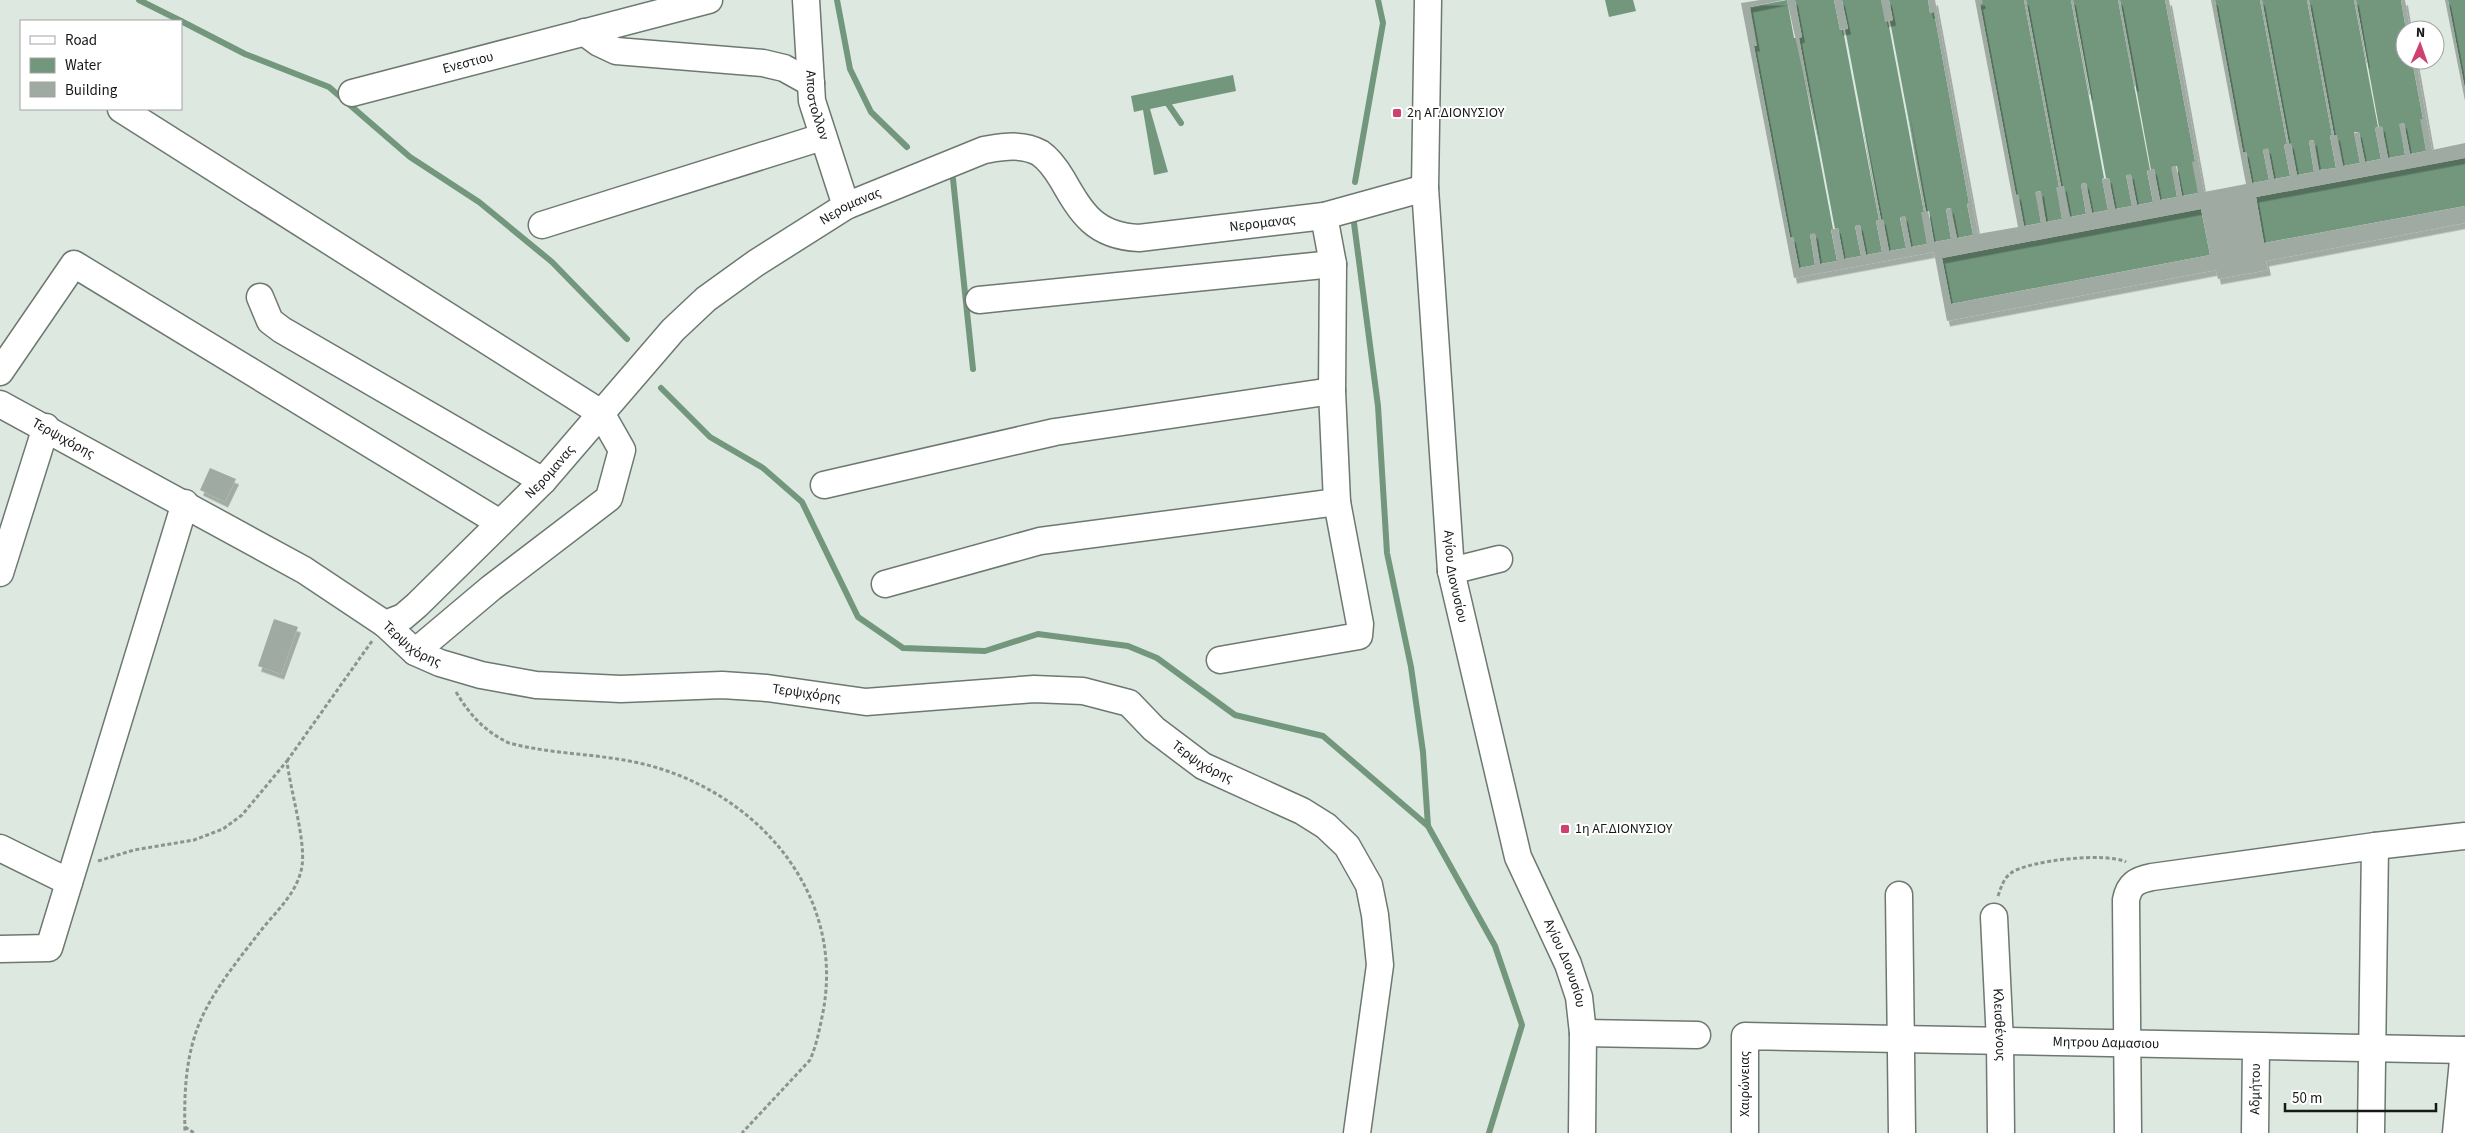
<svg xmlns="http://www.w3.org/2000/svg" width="2465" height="1133" font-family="'Source Sans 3',sans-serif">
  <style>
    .water { fill: #72977d }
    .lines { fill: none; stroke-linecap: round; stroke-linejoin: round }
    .stream { stroke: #72977d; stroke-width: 6 }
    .building { fill: #9faaa2; fill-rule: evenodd; filter: url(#shadow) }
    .minor-casing { stroke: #6d7870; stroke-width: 29 }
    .path { stroke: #8c948e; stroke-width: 3; stroke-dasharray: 4 2.5; stroke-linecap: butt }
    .minor { stroke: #fff; stroke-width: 26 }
    .poi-dot { fill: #ce4170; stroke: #fff; stroke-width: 2 }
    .labels { text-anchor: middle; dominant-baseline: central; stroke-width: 4; stroke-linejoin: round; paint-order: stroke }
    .street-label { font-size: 14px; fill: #161a17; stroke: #fff }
    .poi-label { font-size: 14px; fill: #161a17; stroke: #fff; text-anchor: start }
  </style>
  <defs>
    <filter id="shadow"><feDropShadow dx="3" dy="5.5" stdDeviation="0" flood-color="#0004"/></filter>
  </defs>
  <rect width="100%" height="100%" fill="#dde8e0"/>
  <g class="water">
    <polygon points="1605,0 1633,0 1636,11 1609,17"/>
    <polygon points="1787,0 1794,38 1797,38 1833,229 1831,230 1837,261 1820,264 1815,234 1810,234 1815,265 1799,268 1793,237 1790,237 1754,46 1750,7"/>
    <polygon points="1795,0 1834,0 1840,30 1843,30 1879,220 1876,221 1882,252 1866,255 1860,225 1855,226 1861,256 1844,259 1838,228 1835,229 1799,38 1802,37"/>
    <polygon points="1842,0 1881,0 1888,21 1924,212 1922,212 1927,244 1911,247 1905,216 1900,218 1906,248 1889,251 1883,220 1881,220 1845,29 1848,28"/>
    <polygon points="1889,0 1928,0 1930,13 1934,12 1969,203 1967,204 1973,235 1957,238 1950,208 1946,209 1951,239 1934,242 1929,211 1926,212 1890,21 1893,20"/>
    <polygon points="1982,0 2024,0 2059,187 2057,187 2062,219 2046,222 2040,191 2036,192 2041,223 2024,226 2018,195 2016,195 1980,4 1982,3"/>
    <polygon points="2026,0 2071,0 2104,178 2102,179 2108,210 2092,213 2086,183 2081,184 2086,214 2070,217 2061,186"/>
    <polygon points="2073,0 2118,0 2150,170 2147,171 2153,202 2137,205 2131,175 2126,175 2132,206 2115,209 2109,178 2106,178"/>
    <polygon points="2120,0 2165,0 2195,161 2198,193 2182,196 2177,166 2172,167 2177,197 2160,200 2154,169 2151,170"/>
    <polygon points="2215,0 2260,0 2287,144 2284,145 2290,176 2274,179 2268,149 2263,150 2269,180 2252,183 2246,152 2243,152"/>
    <polygon points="2262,0 2307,0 2332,135 2330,136 2336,168 2319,170 2313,140 2309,141 2314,172 2297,175 2291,144 2289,144"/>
    <polygon points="2309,0 2354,0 2378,127 2375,128 2381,159 2365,162 2359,132 2354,132 2360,163 2343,166 2334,135"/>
    <polygon points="2356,0 2401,0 2406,30 2405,60 2412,60 2423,119 2421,119 2426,151 2410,154 2404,123 2400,124 2405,155 2388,158 2382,127 2379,127"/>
    <polygon points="2448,0 2465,0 2465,89"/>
    <polygon points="1233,75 1236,91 1150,109 1168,172 1154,175 1143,110 1134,112 1131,96"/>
    <polygon points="2465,158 2465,206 2264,243 2256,197"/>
    <polygon points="2201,209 2210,255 1951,304 1942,258"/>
  </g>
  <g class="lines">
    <g class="stream">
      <polyline points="139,0 181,21"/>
      <polyline points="837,0 850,69 871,112 907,147"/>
      <polyline points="181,21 245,54 329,87 410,157 479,202 552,262 627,339"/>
      <polyline points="1164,98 1181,123"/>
      <polyline points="953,179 973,369"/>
      <polyline points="1355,182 1383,23 1378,0"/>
      <polyline points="1354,223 1378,406 1387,553 1411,667 1423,752 1428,826 1495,946 1522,1025 1489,1133"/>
      <polyline points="661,388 710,437 763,468 802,502 858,617 903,648 985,651 1038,634 1128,646 1157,658 1235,715 1323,736 1428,826"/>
    </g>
  </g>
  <g class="building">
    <path d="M1760,0h24l-34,7 7,39h-3l36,191h3l6,31 16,-3 -5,-31 5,-1 5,31 17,-3 -6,-32h4l3,-1 6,31 17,-3 -6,-30 5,-1 6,30 16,-3 -6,-31 3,-1 -19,-107 21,107 2,-1 6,32 17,-3 -6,-31 5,-1 6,31 16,-3 -6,-32h3l-18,-108 20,108 2,-1 6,31 17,-3 -5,-30 5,-1 6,30 16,-3 -6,-31 2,-1 -35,-191 -4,1 -2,-13h7l43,234 40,-7 -43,-227h7l1,3 -3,1 36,191 2,-1 6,32 17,-3 -6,-31 6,-1 5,31 16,-3 -6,-32h3l-35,-187h2l35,186h3l6,31 16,-3 -5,-30 5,-1 6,30 16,-3 -6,-31 7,-1 6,31 17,-3 -6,-31 5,-1 6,31 16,-3 -6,-32h4l3,-1 6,31 17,-3 -6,-30 5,-1 6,30 16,-3 -6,-31 3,-1 -30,-161h4l35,192 42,-8 -35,-184h4l28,152h3l6,31 17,-3 -6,-30 5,-2 6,31 16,-3 -6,-31 3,-1 -27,-144h2l27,144 2,-1 6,32 17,-3 -5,-31 5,-1 5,30 17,-2 -6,-32 2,-1 -25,-135h2l25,135h3l6,31 17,-3 -6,-30 5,-1 6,30 16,-3 -6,-31 7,-2 6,32 17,-3 -6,-31 5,-1 6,31 16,-3 -6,-32h3l-11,-59h4l16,90 33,-7v15l-209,39 8,46 201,-37v17l-199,38 2,9 -50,9 -2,-9 -269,51 -13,-69 -140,26 -53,-275zM2201,209l9,46 -259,49 -9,-46z"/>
    <polygon points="1787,0 1795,0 1802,37 1799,38 1819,145"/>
    <polygon points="1834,0 1842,0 1848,29 1840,30"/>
    <polygon points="1881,0 1889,0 1893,20 1885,22"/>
    <polygon points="2071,0 2073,0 2090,94 2089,95"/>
    <polygon points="2118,0 2120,0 2136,86 2134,86"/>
    <polygon points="2354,0 2356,0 2367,63 2366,63"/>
    <polygon points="2401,0 2405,0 2410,30 2406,30"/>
    <polygon points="2445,0 2448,0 2465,89 2465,101"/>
    <polygon points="210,468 236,479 225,502 200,490"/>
    <polygon points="274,619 298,627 281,674 258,666"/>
  </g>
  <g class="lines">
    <g class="minor-casing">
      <g id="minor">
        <path id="s1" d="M806,0l6,101 34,105"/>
        <path id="s2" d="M1428,0l-3,188 26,383 67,286 50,107 11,33 4,36 -1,100"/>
        <polyline points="584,32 599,43 616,51 763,63 784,68 811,83"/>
        <path id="s3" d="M352,93l357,-93"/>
        <polyline points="121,109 601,413 622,450 609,498 491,588 415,652"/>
        <polyline points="542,225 822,137"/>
        <polyline points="260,297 270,321 282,330 543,481"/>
        <polyline points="979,300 1333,264"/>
        <polyline points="0,372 74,264 500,523"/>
        <path id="s4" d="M0,404l304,166 81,54 30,28 25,11 41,12 55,10 85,4 101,-4 45,3 99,14 168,-13 49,2 46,12 25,26 49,37 99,45 24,15 21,20 22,39 6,30 5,50 -23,168"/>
        <polyline points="824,485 1055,432 1332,391"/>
        <polyline points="1451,571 1499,559"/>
        <polyline points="0,573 46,427"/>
        <polyline points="885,584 1040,541 1337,502"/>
        <path id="s5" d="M385,624l18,-7 14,-12 126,-124 130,-151 33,-31 50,-36 90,-57 138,-56c18,-3 38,-7 56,3 10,7 16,16 22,26 20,35 33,57 77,59l185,-22 101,-28"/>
        <polyline points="1220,660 1359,636 1360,624 1337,502 1332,391 1333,264 1324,216"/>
        <polyline points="0,848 69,882"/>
        <polyline points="1899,895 1902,1133"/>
        <path id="s6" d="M1994,917l6,125 1,91"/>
        <polyline points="0,949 49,948 185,503"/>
        <polyline points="1583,1033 1697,1035"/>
        <path id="s7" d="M1745,1133v-97l720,14"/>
        <path d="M2128,1133l-2,-233c3,-16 11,-20 26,-23l223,-31 90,-10"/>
        <path id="s8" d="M2255,1133l1,-86"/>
        <polyline points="2371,1133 2375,846"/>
        <polyline points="2456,1133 2464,1050"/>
      </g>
    </g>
    <g class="path">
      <path d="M456,692c14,23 28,39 53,51 49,13 101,10 149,25 108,33 189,133 164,249 -3,15 -6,29 -12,43l-68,73"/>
      <polyline points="287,761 372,641"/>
      <path d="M98,861l36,-11 60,-10 29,-11 19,-14 45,-54c3,28 19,80 15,105 -4,27 -27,46 -43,67 -21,27 -47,59 -60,91 -14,35 -15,72 -14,109"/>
      <path d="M1998,896c3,-9 6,-18 13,-23 18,-13 96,-21 115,-11"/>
      <polyline points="185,1127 194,1133"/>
    </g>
    <use href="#minor" class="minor"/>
  </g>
  <g class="poi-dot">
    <rect x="1392" y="108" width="10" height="10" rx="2.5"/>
    <rect x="1560" y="824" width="10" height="10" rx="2.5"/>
  </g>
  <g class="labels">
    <g class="street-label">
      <text stroke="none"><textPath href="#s3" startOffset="120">Ενεστιου</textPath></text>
      <text stroke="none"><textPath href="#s1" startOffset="106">Αποστολλον</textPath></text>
      <text stroke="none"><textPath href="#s5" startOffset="631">Νερομανας</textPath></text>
      <text stroke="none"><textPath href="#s5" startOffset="1095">Νερομανας</textPath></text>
      <text stroke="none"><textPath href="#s4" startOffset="72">Τερψιχόρης</textPath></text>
      <text stroke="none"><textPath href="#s5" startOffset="226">Νερομανας</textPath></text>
      <text stroke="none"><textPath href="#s2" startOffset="578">Αγίου Διονυσίου</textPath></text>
      <text stroke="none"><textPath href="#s4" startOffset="478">Τερψιχόρης</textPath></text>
      <text stroke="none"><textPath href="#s4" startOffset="882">Τερψιχόρης</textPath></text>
      <text stroke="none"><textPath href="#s4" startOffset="1302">Τερψιχόρης</textPath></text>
      <text stroke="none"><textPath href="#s2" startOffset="982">Αγίου Διονυσίου</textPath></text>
      <text stroke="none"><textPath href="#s6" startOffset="108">Κλεισθένους</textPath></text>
      <text stroke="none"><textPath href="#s7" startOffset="458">Μητρου Δαμασιου</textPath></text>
      <text transform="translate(1745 1084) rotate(-90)">Χαιρώνειας</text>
      <text stroke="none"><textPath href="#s8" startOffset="44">Αδμήτου</textPath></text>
    </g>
    <g class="poi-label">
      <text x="1407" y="113">2η ΑΓ.ΔΙΟΝΥΣΙΟΥ</text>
      <text x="1575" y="829">1η ΑΓ.ΔΙΟΝΥΣΙΟΥ</text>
    </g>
  </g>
  <rect x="20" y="20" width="162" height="90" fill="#ffffff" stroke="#a2a3a2"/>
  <rect x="30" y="36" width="25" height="8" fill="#ffffff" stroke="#a2a3a2"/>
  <text x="65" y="45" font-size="15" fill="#161a17">Road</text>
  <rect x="30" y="58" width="25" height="15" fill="#72977d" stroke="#a2a3a2"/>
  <text x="65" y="70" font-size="15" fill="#161a17">Water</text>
  <rect x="30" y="82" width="25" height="15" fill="#9faaa2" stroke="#a2a3a2"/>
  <text x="65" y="95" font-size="15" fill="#161a17">Building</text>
  <g transform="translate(2420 45) rotate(2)"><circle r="24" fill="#ffffff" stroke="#a2a3a2"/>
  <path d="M0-4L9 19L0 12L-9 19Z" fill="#ce4170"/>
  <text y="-8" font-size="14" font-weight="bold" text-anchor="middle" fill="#161a17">N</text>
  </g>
  <path d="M2285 1103v8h151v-8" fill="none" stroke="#161a17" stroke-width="2.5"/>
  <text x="2292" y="1103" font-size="15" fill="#161a17" stroke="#ffffff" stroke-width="4" paint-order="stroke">50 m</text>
</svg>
